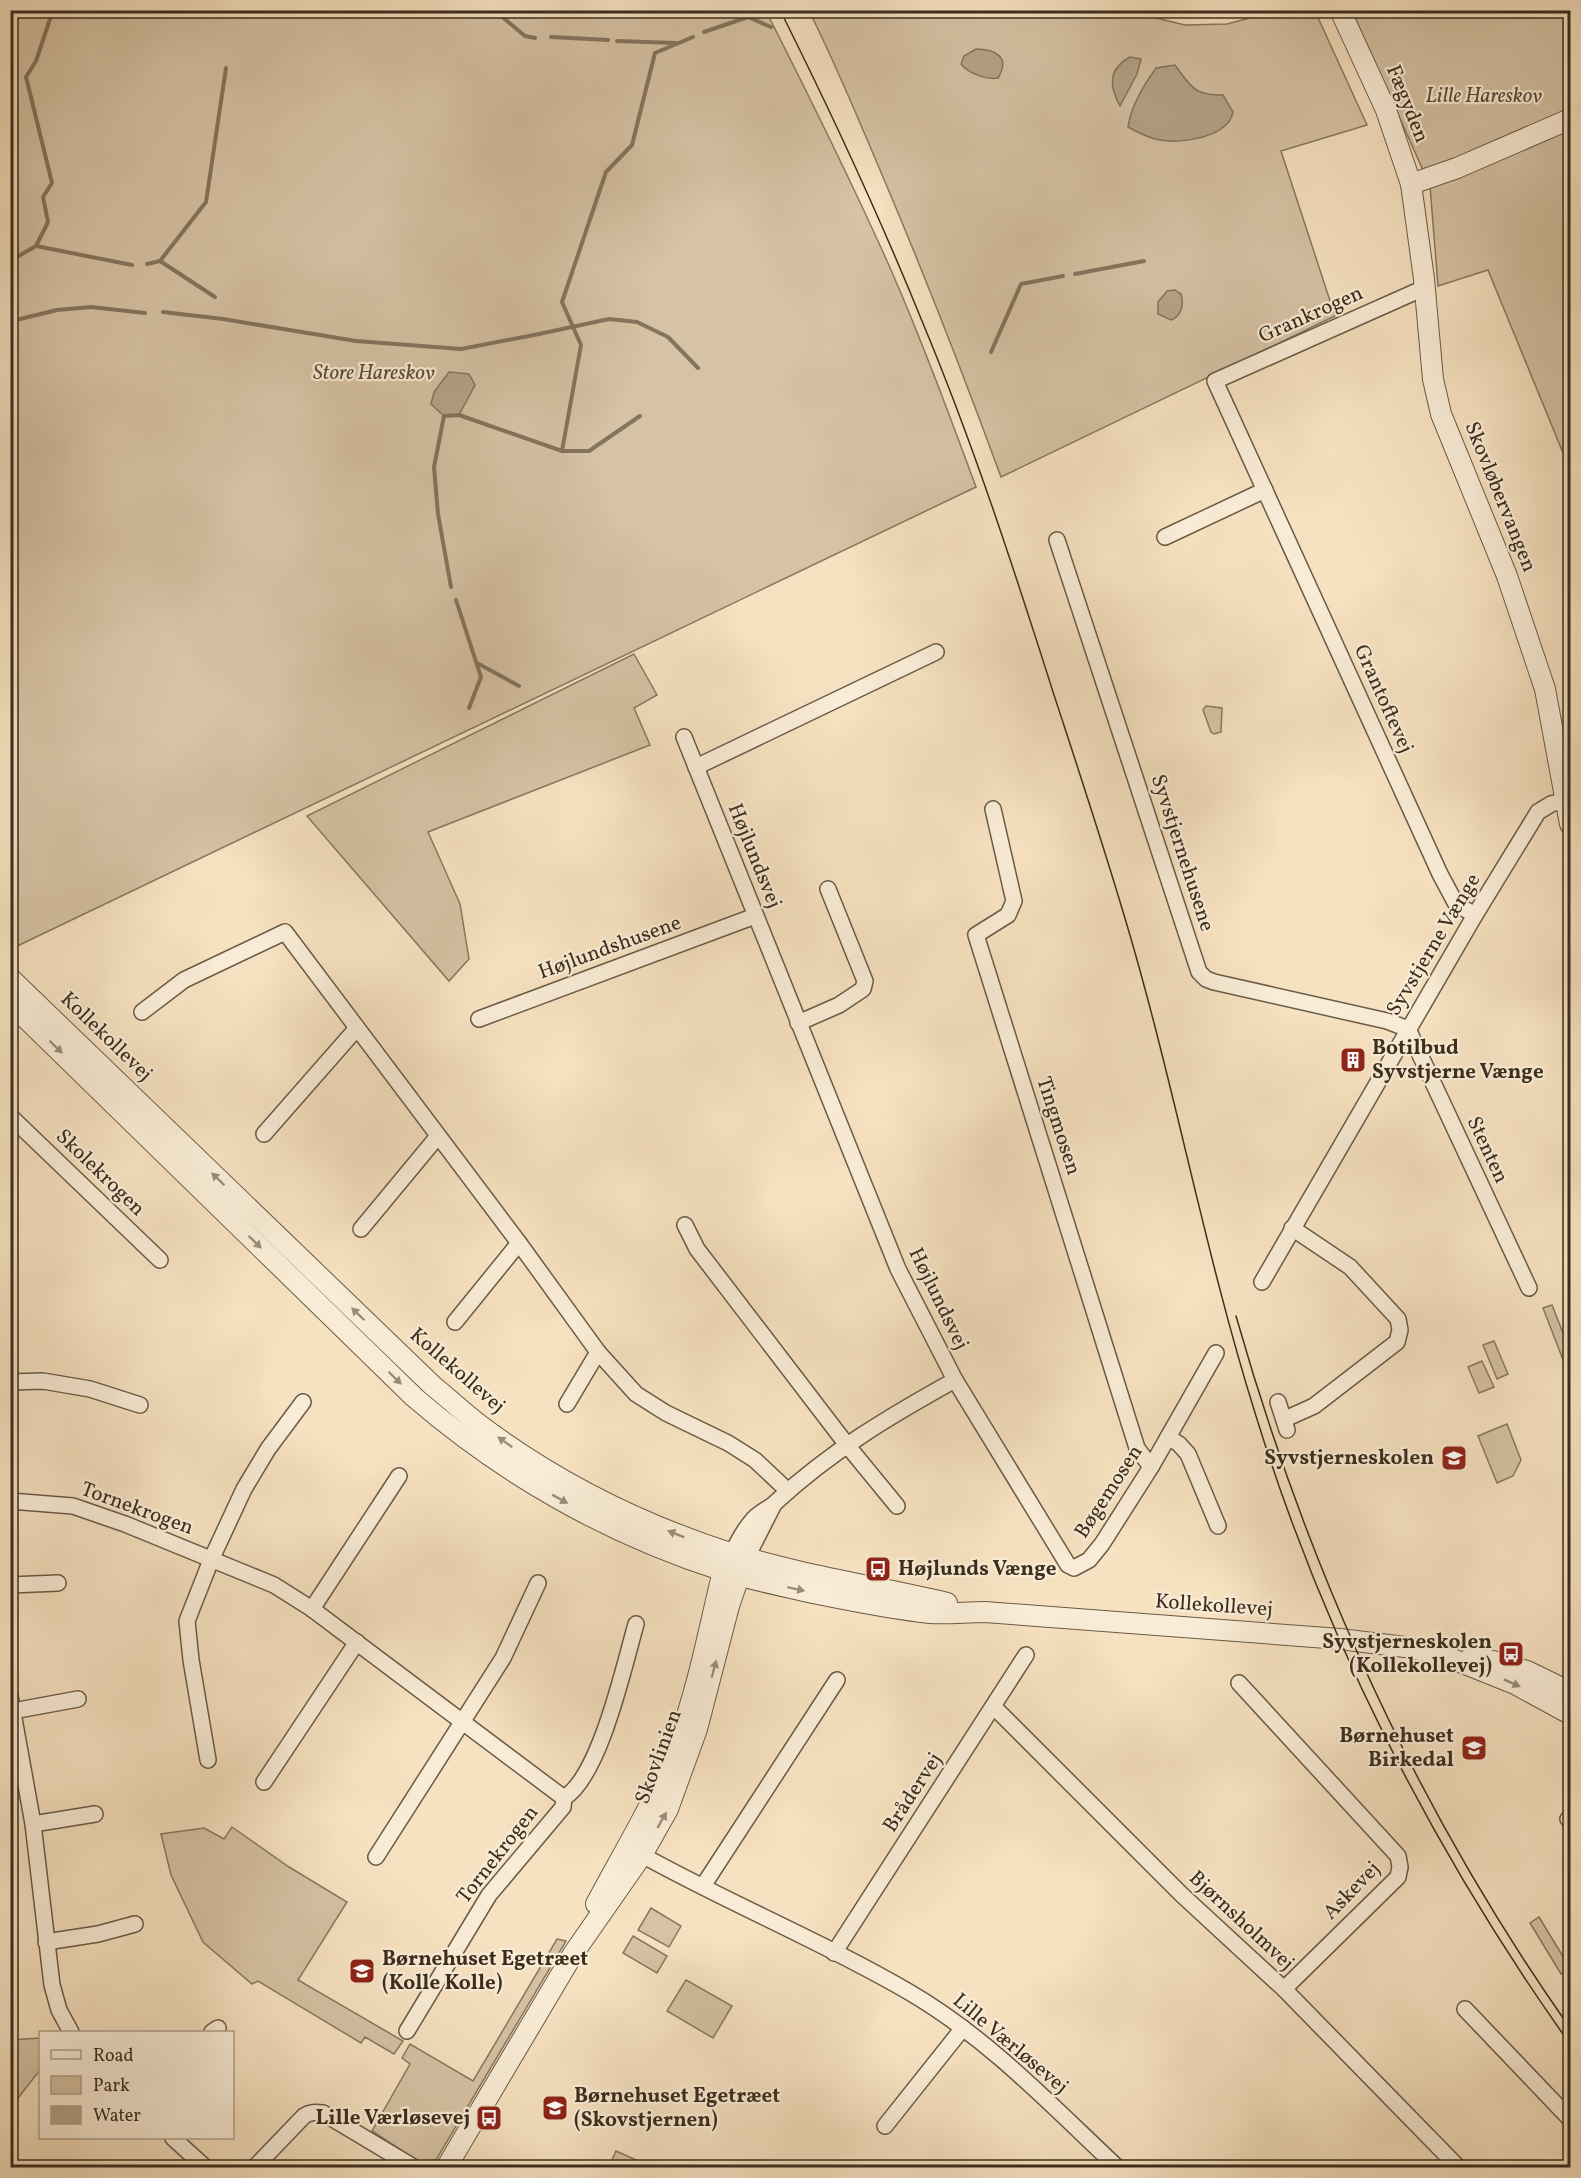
<svg xmlns="http://www.w3.org/2000/svg" width="1581" height="2178" font-family="Vollkorn,serif">
  <style>
    .green { fill: #d6c2a4; stroke: #887860; stroke-width: 1.5 }
    .water { fill: #b6a489; stroke: #85745e; stroke-width: 1.5 }
    .lines { fill: none; stroke-linecap: round; stroke-linejoin: round }
    .stream { stroke: #85745e; stroke-width: 4 }
    .minor-casing { stroke: #6a5a46; stroke-width: 18 }
    .tertiary-casing { stroke: #6a5a46; stroke-width: 22 }
    .minor { stroke: #f9ecd6; stroke-width: 15 }
    .tertiary { stroke: #f9ecd6; stroke-width: 20 }
    .tram { stroke: #3b2d1d; stroke-width: 1.5 }
    .oneway { fill: #9a8c7a }
    .labels { text-anchor: middle; dominant-baseline: central; stroke-width: 4.5; stroke-linejoin: round; paint-order: stroke }
    .park-label { font-size: 21px; font-style: italic; fill: #5a4b38; stroke: #f9ecd6 }
    .street-label { font-size: 21px; fill: #3b2d1d; stroke: #f9ecd6 }
    .poi-label { font-size: 21px; font-weight: bold; fill: #3b2d1d; stroke: #f9ecd6; text-anchor: start }
  </style>
  <rect width="100%" height="100%" fill="#f6e1c0"/>
  <filter id="stains"><feTurbulence type="fractalNoise" baseFrequency=".00333" numOctaves="4"/><feColorMatrix values="0 0 0 0 .2 0 0 0 0 .09 0 0 0 0 .02 0 0 0 .5 -.17"/></filter>
  <radialGradient id="worn" r=".72"><stop offset=".6" stop-color="#630" stop-opacity="0"/><stop offset="1" stop-color="#630" stop-opacity=".3"/></radialGradient>
  <g class="green">
    <path d="M1123,10l62,15 42,-1 38,-10v-3h50l52,114 -86,26 54,165 -334,161c-37,-101 -76,-201 -118,-300 -24,-56 -47,-113 -74,-166z"/>
    <path d="M11,11h755c43,85 86,171 125,259 31,71 58,144 85,217l-965,462z"/>
    <polygon points="1352,11 1570,11 1570,470 1488,270 1438,286 1430,186"/>
    <polygon points="634,654 657,695 634,708 650,745 428,832 460,904 469,959 449,981 307,816"/>
    <polygon points="1206,706 1222,708 1221,732 1214,734 1211,732 1203,710"/>
    <polygon points="1552,1305 1570,1351 1570,1378 1543,1308"/>
    <polygon points="1494,1341 1508,1374 1497,1379 1483,1345"/>
    <polygon points="1482,1361 1494,1387 1479,1393 1468,1367"/>
    <polygon points="1507,1424 1521,1460 1513,1476 1497,1483 1478,1436"/>
    <polygon points="232,1827 289,1867 347,1902 298,1980 403,2041 394,2054 365,2037 361,2043 258,1981 252,1984 203,1942 171,1875 161,1834 204,1828 224,1839"/>
    <polygon points="651,1908 681,1926 669,1947 638,1930"/>
    <polygon points="1539,1917 1570,1968 1561,1974 1530,1923"/>
    <polygon points="633,1936 667,1956 657,1973 623,1953"/>
    <polygon points="557,1939 566,1941 436,2160 419,2162 372,2131 410,2064 402,2058 410,2044 473,2081"/>
    <polygon points="686,1980 732,2006 713,2038 667,2011"/>
    <polygon points="40,2038 40,2070 11,2107 11,2040"/>
    <polygon points="616,2151 652,2167 609,2167"/>
  </g>
  <g class="water">
    <path d="M976,49c19,0 35,8 22,29 -12,2 -30,-5 -37,-14l3,-8z"/>
    <path d="M1130,57l11,2 -4,15 -17,32c-11,-20 -12,-37 10,-49z"/>
    <path d="M1175,65c16,22 20,31 48,30l10,17c-1,4 -3,9 -6,12 -16,16 -52,20 -72,15 -10,-3 -18,-7 -27,-12 3,-21 15,-41 28,-59z"/>
    <path d="M1175,290l6,4c3,10 1,22 -10,26l-13,-6v-12l9,-11z"/>
    <polygon points="449,372 469,374 475,385 459,415 444,416 431,404 434,392"/>
  </g>
  <g class="lines">
    <g class="stream">
      <polyline points="494,10 525,36 535,38"/>
      <polyline points="704,32 748,17 771,27"/>
      <polyline points="551,37 608,40"/>
      <polyline points="617,41 676,43"/>
      <polyline points="36,246 48,222 43,197 52,183 26,77 36,61 53,10"/>
      <polyline points="10,261 36,246 132,265"/>
      <polyline points="160,261 215,297"/>
      <polyline points="147,264 160,261 206,202 226,68"/>
      <polyline points="1075,274 1144,261"/>
      <polyline points="163,312 223,319 356,341 461,349 539,334 609,319 637,322 668,337 698,368"/>
      <polyline points="10,320 16,320 57,310 91,307 145,313"/>
      <polyline points="991,352 1021,284 1063,276"/>
      <polyline points="562,451 589,451 640,416"/>
      <polyline points="451,587 438,514 434,467 444,416 459,415 562,451 581,345 562,302 606,172 632,145 655,53 693,37"/>
      <polyline points="456,600 481,677 469,708"/>
      <polyline points="477,663 519,686"/>
    </g>
    <g class="minor-casing">
      <g id="minor">
        <polyline points="1424,288 1215,381 1440,874 1456,904 1475,915"/>
        <polyline points="1165,537 1265,490"/>
        <polyline points="1057,540 1199,972 1206,979 1214,982 1387,1021 1408,1029 1529,1288"/>
        <polyline points="684,737 898,1269 955,1380 1068,1565 1074,1568 1089,1560 1102,1544 1151,1467 1216,1353"/>
        <polyline points="696,767 936,652"/>
        <polyline points="993,809 1014,901 1008,915 976,935 1137,1448 1151,1467"/>
        <polyline points="142,1012 184,980 285,932 519,1243 598,1352 636,1394 666,1413 728,1443 755,1460 788,1491"/>
        <polyline points="479,1019 755,916"/>
        <polyline points="798,1023 839,1005 863,989 865,981 828,889"/>
        <polyline points="10,1116 160,1260"/>
        <polyline points="264,1134 357,1028"/>
        <polyline points="685,1225 697,1249 847,1445 897,1506"/>
        <polyline points="361,1229 438,1136"/>
        <polyline points="1262,1282 1475,915 1538,812 1551,804 1566,800"/>
        <polyline points="455,1322 519,1243"/>
        <polyline points="10,1382 43,1381 90,1389 140,1405"/>
        <polyline points="1278,1402 1287,1430"/>
        <polyline points="567,1404 598,1352"/>
        <polyline points="1285,1419 1314,1406 1397,1342 1400,1330 1398,1319 1350,1267 1292,1228"/>
        <polyline points="1168,1437 1179,1444 1188,1454 1218,1526"/>
        <polyline points="10,1501 73,1506 125,1524 274,1585 312,1609 564,1798 563,1807 489,1895 407,2031"/>
        <path d="M732,1553c6,-11 11,-22 19,-31 6,-9 18,-13 25,-20 55,-51 114,-86 179,-122"/>
        <polyline points="747,1557 774,1504"/>
        <polyline points="10,1585 58,1583"/>
        <polyline points="312,1609 399,1476"/>
        <polyline points="1239,1683 1398,1856 1400,1867 1398,1877 1284,1989"/>
        <polyline points="10,1696 33,1824 52,1985 59,2010 71,2032"/>
        <polyline points="994,1707 1182,1895 1284,1989 1459,2168"/>
        <polyline points="13,1711 78,1699"/>
        <polyline points="208,1760 191,1660 187,1621 211,1560 244,1489 268,1449 303,1402"/>
        <polyline points="264,1782 357,1642"/>
        <path d="M564,1798c36,-22 60,-132 72,-174"/>
        <polyline points="1568,1819 1570,1821"/>
        <polyline points="33,1824 95,1814"/>
        <path d="M633,1850c90,51 187,90 276,142 79,46 143,114 209,176"/>
        <polyline points="376,1857 503,1658 538,1583"/>
        <polyline points="703,1886 837,1680"/>
        <polyline points="46,1942 98,1934 135,1924"/>
        <polyline points="834,1953 1026,1655"/>
        <polyline points="1465,2009 1570,2119"/>
        <polyline points="212,2032 218,2028"/>
        <polyline points="885,2126 963,2028"/>
        <polyline points="173,2138 206,2168"/>
        <path d="M254,2168l50,-52c6,-4 11,-4 19,-3l92,55"/>
      </g>
    </g>
    <g class="tertiary-casing">
      <g id="tertiary">
        <polyline points="1340,10 1386,110 1411,184 1424,279 1433,379 1441,414 1507,576 1545,689 1570,824"/>
        <polyline points="1411,184 1457,168 1570,119"/>
        <path d="M10,978l422,407c16,13 32,28 49,41 75,56 159,98 249,127 71,22 145,33 217,50"/>
        <path d="M10,1003l404,394c89,77 194,137 307,173 30,10 62,16 92,23 39,8 78,16 117,20 18,1 37,-1 55,-1l355,27 65,8 35,7 75,30 55,30"/>
        <polyline points="1472,1655 1527,1671 1570,1692"/>
        <path d="M596,1904c28,-53 60,-104 81,-160 21,-55 32,-116 46,-173l5,-10"/>
        <polyline points="446,2168 573,1954 642,1855 668,1809 697,1729 729,1606 743,1565"/>
      </g>
    </g>
    <use href="#minor" class="minor"/>
    <use href="#tertiary" class="tertiary"/>
    <g class="tram">
      <path d="M780,10c51,102 99,205 142,311 51,122 92,248 132,374 24,73 48,146 70,220 50,166 80,336 132,501 69,224 178,437 314,628"/>
      <path d="M1236,1316c72,254 182,496 334,712"/>
    </g>
  </g>
  <defs><path id="oneway-solid" d="M-6-.8H1V-3.2L6.5 0L1 3.2V.8H-6Z" transform="scale(1.5)"/></defs>
  <g class="oneway">
    <use href="#oneway-solid" transform="translate(56 1047) rotate(44)"/>
    <use href="#oneway-solid" transform="translate(218 1179) rotate(-136)"/>
    <use href="#oneway-solid" transform="translate(255 1242) rotate(44)"/>
    <use href="#oneway-solid" transform="translate(358 1314) rotate(-136)"/>
    <use href="#oneway-solid" transform="translate(395 1378) rotate(44)"/>
    <use href="#oneway-solid" transform="translate(505 1442) rotate(-145)"/>
    <use href="#oneway-solid" transform="translate(560 1499) rotate(29)"/>
    <use href="#oneway-solid" transform="translate(676 1534) rotate(-158)"/>
    <use href="#oneway-solid" transform="translate(796 1589) rotate(12)"/>
    <use href="#oneway-solid" transform="translate(714 1669) rotate(-75)"/>
    <use href="#oneway-solid" transform="translate(1512 1683) rotate(24)"/>
    <use href="#oneway-solid" transform="translate(662 1820) rotate(-60)"/>
  </g>
  <defs>
    <g id="building-square" transform="scale(1.35)"><rect x="-9" y="-9" width="18" height="18" rx="4" fill="#8f2418" stroke="#f9ecd6"/><path d="M-4-6H4V6H1V3H-1V6H-4ZM-2.5-4.3h1.7v1.8h-1.7ZM.8-4.3h1.7v1.8H.8ZM-2.5-1h1.7V.8h-1.7ZM.8-1h1.7V.8H.8Z" fill="#fff"/></g>
    <g id="school-square" transform="scale(1.35)"><rect x="-9" y="-9" width="18" height="18" rx="4" fill="#8f2418" stroke="#f9ecd6"/><path d="M0-5L7-2L0 1L-7-2ZM-4 1L0 2.5L4 1V4Q0 6-4 4Z" fill="#fff"/></g>
    <g id="bus-square" transform="scale(1.35)"><rect x="-9" y="-9" width="18" height="18" rx="4" fill="#8f2418" stroke="#f9ecd6"/><path d="M-5-6H5V4H4V6H2V4H-2V6H-4V4H-5ZM-3.5-4V0h7V-4ZM-3.5 1.2v1.5H-2V1.2ZM2 1.2v1.5H3.5V1.2Z" fill="#fff"/></g>
  </defs>
  <g fill-rule="evenodd">
    <use href="#building-square" x="1353" y="1060"/>
    <use href="#school-square" x="1454" y="1458"/>
    <use href="#bus-square" x="878" y="1569"/>
    <use href="#bus-square" x="1511" y="1654"/>
    <use href="#school-square" x="1474" y="1748"/>
    <use href="#school-square" x="362" y="1971"/>
    <use href="#school-square" x="555" y="2108"/>
    <use href="#bus-square" x="489" y="2118"/>
  </g>
  <g class="labels">
    <g class="park-label">
      <text x="1484" y="96">Lille Hareskov</text>
      <text x="374" y="373">Store Hareskov</text>
    </g>
    <g class="street-label">
      <text transform="translate(1407 104) rotate(68)">Fægyden</text>
      <text transform="translate(1311 315) rotate(-24)">Grankrogen</text>
      <text transform="translate(1500 497) rotate(68)">Skovløbervangen</text>
      <text transform="translate(1383 699) rotate(66)">Grantoftevej</text>
      <text transform="translate(1182 853) rotate(72)">Syvstjernehusene</text>
      <text transform="translate(754 856) rotate(68)">Højlundsvej</text>
      <text transform="translate(1434 945) rotate(-59)">Syvstjerne Vænge</text>
      <text transform="translate(610 948) rotate(-20)">Højlundshusene</text>
      <text transform="translate(106 1037) rotate(44)">Kollekollevej</text>
      <text transform="translate(1058 1126) rotate(72)">Tingmosen</text>
      <text transform="translate(1487 1150) rotate(65)">Stenten</text>
      <text transform="translate(100 1173) rotate(44)">Skolekrogen</text>
      <text transform="translate(938 1299) rotate(64)">Højlundsvej</text>
      <text transform="translate(457 1371) rotate(41)">Kollekollevej</text>
      <text transform="translate(1109 1492) rotate(-57)">Bøgemosen</text>
      <text transform="translate(137 1509) rotate(20)">Tornekrogen</text>
      <text transform="translate(1214 1606) rotate(4)">Kollekollevej</text>
      <text transform="translate(659 1757) rotate(-70)">Skovlinien</text>
      <text transform="translate(913 1793) rotate(-57)">Brådervej</text>
      <text transform="translate(498 1855) rotate(-52)">Tornekrogen</text>
      <text transform="translate(1352 1891) rotate(-46)">Askevej</text>
      <text transform="translate(1241 1921) rotate(43)">Bjørnsholmvej</text>
      <text transform="translate(1010 2044) rotate(40)">Lille Værløsevej</text>
    </g>
    <g class="poi-label">
      <text x="1372" y="1048">Botilbud<tspan x="1372" dy="24">Syvstjerne Vænge</tspan></text>
      <text x="1434" y="1458" text-anchor="end">Syvstjerneskolen</text>
      <text x="898" y="1569">Højlunds Vænge</text>
      <text x="1492" y="1642" text-anchor="end">Syvstjerneskolen<tspan x="1492" dy="24">(Kollekollevej)</tspan></text>
      <text x="1454" y="1736" text-anchor="end">Børnehuset<tspan x="1454" dy="24">Birkedal</tspan></text>
      <text x="382" y="1959">Børnehuset Egetræet<tspan x="382" dy="24">(Kolle Kolle)</tspan></text>
      <text x="574" y="2096">Børnehuset Egetræet<tspan x="574" dy="24">(Skovstjernen)</tspan></text>
      <text x="470" y="2118" text-anchor="end">Lille Værløsevej</text>
    </g>
  </g>
  <rect width="1581" height="2178" fill="none" stroke="#f6e1c0" stroke-width="36"/>
  <rect x="12" y="12" width="1557" height="2154" fill="none" stroke="#3b2d1d" stroke-width="3"/>
  <rect x="18" y="18" width="1545" height="2142" fill="none" stroke="#3b2d1d" stroke-width="1.5"/>
  <rect x="39" y="2031" width="195" height="108" fill="#f9ecd6" stroke="#ada08c" stroke-width="1.5"/>
  <rect x="51" y="2050" width="30" height="9" fill="#f9ecd6" stroke="#ada08c" stroke-width="1.5"/>
  <text x="93" y="2061" font-size="18" fill="#3b2d1d">Road</text>
  <rect x="51" y="2076" width="30" height="18" fill="#d6c2a4" stroke="#ada08c" stroke-width="1.5"/>
  <text x="93" y="2091" font-size="18" fill="#3b2d1d">Park</text>
  <rect x="51" y="2106" width="30" height="18" fill="#b6a489" stroke="#ada08c" stroke-width="1.5"/>
  <text x="93" y="2121" font-size="18" fill="#3b2d1d">Water</text>
  <rect width="100%" height="100%" filter="url(#stains)"/>
  <rect width="100%" height="100%" fill="url(#worn)"/>
</svg>
